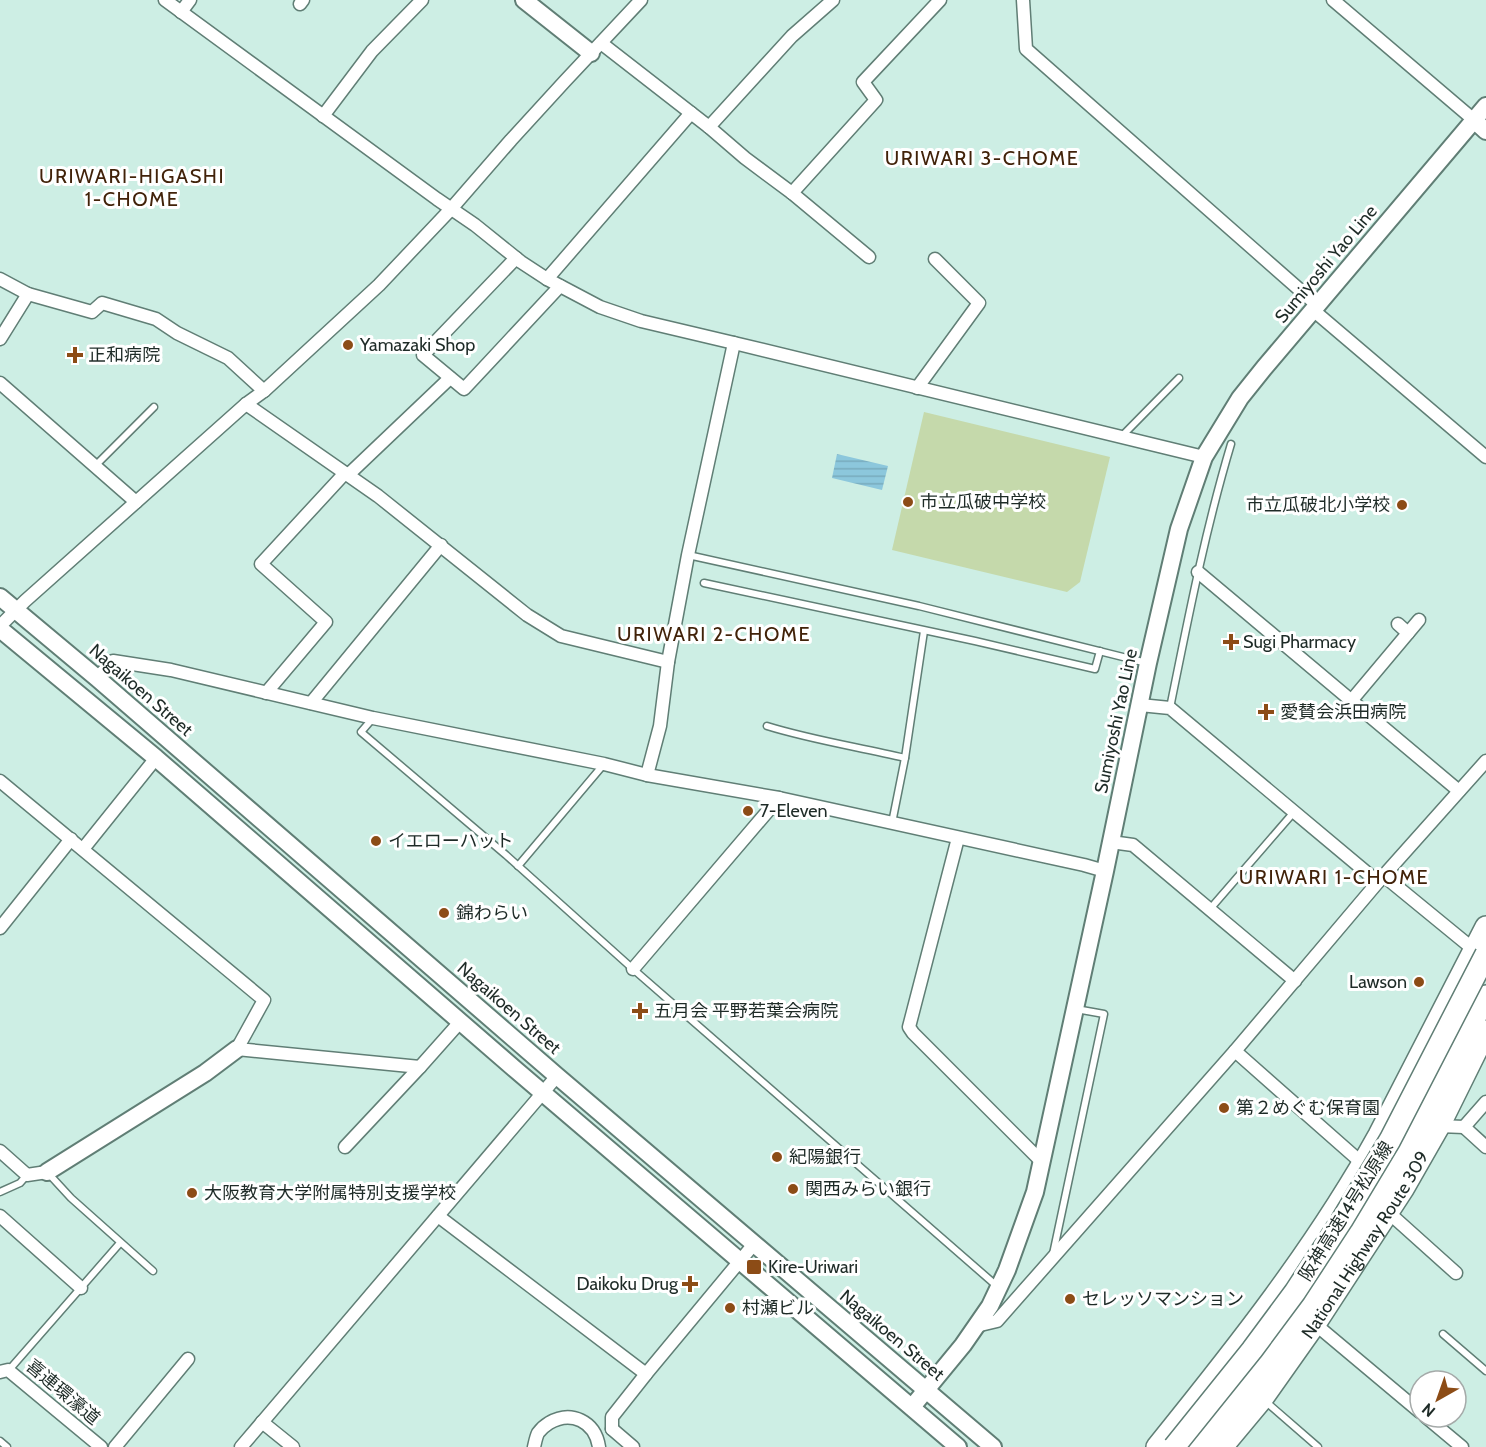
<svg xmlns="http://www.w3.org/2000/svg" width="1486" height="1447" font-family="Cabin,'Noto Sans JP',sans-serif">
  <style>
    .garden { fill: #c5d9ab }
    .water { fill: url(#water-rules) }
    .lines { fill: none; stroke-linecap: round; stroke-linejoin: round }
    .lane-casing { stroke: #607e75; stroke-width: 9 }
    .street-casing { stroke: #607e75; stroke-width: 15 }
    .secondary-casing { stroke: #607e75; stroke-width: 20 }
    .highway-casing { stroke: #607e75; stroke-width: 24 }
    .lane { stroke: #fff; stroke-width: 6 }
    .street { stroke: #fff; stroke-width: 12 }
    .secondary { stroke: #fff; stroke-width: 16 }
    .highway { stroke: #fff; stroke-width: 21 }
    .highway-bridge-casing { stroke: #607e75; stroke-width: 24; stroke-linecap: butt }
    .highway-bridge { stroke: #fff; stroke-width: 21 }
    .poi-dot { fill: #8c4c16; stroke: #fff; stroke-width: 2 }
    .labels { text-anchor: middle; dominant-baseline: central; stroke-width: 6; stroke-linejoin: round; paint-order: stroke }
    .street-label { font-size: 18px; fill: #1e2b27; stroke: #fff }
    .poi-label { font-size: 18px; fill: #1e2b27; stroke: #fff; text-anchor: start }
    .neighbourhood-label { font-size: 20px; letter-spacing: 1.5px; fill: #412209; stroke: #fff }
  </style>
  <defs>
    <pattern id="water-rules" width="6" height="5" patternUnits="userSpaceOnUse" patternTransform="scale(1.5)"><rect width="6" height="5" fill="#8cc7dc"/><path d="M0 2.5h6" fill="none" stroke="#78abbd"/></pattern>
  </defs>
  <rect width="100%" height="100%" fill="#cdeee4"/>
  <polygon class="garden" points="924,412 1110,457 1080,582 1067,592 892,550"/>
  <polygon class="water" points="837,454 888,466 882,490 832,478"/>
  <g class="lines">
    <g class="lane-casing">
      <g id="lane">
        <polyline points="1121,437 1179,378"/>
        <polyline points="95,466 154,407"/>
        <polyline points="688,555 919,606 1147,663"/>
        <polyline points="704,583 975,641 1095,669 1100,651"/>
        <path d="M1170,708c18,-89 35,-177 61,-264"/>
        <polyline points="373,718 361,732 506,855 633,969 998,1287"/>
        <path d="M767,726c45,14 92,21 138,32"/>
        <polyline points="892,823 905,758 924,631"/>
        <polyline points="518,866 604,764"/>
        <polyline points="1210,909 1294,812"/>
        <polyline points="48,1173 71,1198 153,1271"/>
        <polyline points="0,1192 20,1183 27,1175"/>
        <polyline points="1053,1254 1104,1014 1076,1009"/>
        <polyline points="1443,1334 1486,1371"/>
        <polyline points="9,1370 120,1243"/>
        <polyline points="1265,1401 1318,1447"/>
        <polyline points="0,1441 7,1447"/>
      </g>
    </g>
    <g class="street-casing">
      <g id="street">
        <polyline points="165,0 437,199 475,225 521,262 547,279 600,307 641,321 734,343 1204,457"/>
        <polyline points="1023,0 1026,49 1317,305"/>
        <polyline points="1333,0 1474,120"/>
        <polyline points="300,4 303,0"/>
        <polyline points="181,12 190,0"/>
        <polyline points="601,43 709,127 745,158 792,193 869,257"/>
        <polyline points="323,116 372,51 422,0"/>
        <polyline points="709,127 792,36 833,0"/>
        <polyline points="792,193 876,100 863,82 940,0"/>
        <polyline points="516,258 423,355 464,389 560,286"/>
        <polyline points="0,279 28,294 92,312 102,303 156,319 177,333 228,358 264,391"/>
        <polyline points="547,279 691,113"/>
        <polyline points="1313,310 1486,457"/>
        <polyline points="0,339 28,294"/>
        <polyline points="0,383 136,502"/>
        <polyline points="917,388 979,303 935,259"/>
        <polyline points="246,404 378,496 527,615 561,636 668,662"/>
        <polyline points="348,475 450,378"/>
        <polyline points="1198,572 1459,791"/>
        <polyline points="1398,624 1408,633"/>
        <polyline points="0,626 25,601 246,404 264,391 379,285 451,209 511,140 565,81 641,0"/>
        <polyline points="97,678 113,661 171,670 373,718 604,764 647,775 779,798 1084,865 1105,871"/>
        <polyline points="266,693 326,622 261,564 345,473"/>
        <polyline points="1351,701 1419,620"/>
        <polyline points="311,703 441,545"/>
        <polyline points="1140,705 1170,708 1378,882"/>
        <polyline points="647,775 660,726 668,662 688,555 734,343"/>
        <polyline points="0,781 264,1000 237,1049 420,1067"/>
        <polyline points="958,838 909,1027 913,1033 1042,1162"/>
        <polyline points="1111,842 1133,845 1295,981"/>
        <polyline points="83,849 156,758"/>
        <polyline points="1384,876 1478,953"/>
        <polyline points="0,928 71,839"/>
        <polyline points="633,969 779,798"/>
        <polyline points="1235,1051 1363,1164"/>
        <polyline points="1439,1126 1464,1127 1486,1102"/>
        <polyline points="1464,1127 1486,1147"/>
        <polyline points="345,1147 420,1067 460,1022"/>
        <polyline points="0,1151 27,1175 47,1172"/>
        <polyline points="1388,1212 1456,1273"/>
        <polyline points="0,1216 81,1288"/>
        <polyline points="438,1216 646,1374"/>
        <polyline points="1315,1324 1420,1412"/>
        <polyline points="976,1326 997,1321 1235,1051 1378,882 1486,761"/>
        <polyline points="0,1372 8,1370 101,1447"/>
        <polyline points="1426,1417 1462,1447"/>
        <polyline points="262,1422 293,1447"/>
        <polyline points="612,1429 612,1417 646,1374 754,1244"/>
        <polyline points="612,1429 633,1447"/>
        <polyline points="115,1447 188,1359"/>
        <polyline points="241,1447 557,1076"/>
        <path d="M534,1447c1,-4 2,-10 4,-14 3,-4 6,-7 11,-10 22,-13 46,-2 50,24"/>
      </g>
    </g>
    <g class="secondary-casing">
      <g id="secondary">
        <polyline points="524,0 591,53"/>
        <polyline points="1474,120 1486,131"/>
        <polyline points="0,597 97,678 557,1076 993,1447"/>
        <polyline points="0,629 156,758 516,1070 958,1447"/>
        <polyline points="47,1172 205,1073 237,1049"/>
        <polyline points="912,1407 963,1345 990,1306 1007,1270 1035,1192 1105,871 1148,663 1179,529 1204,457 1240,398 1264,368 1486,106"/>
      </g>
    </g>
    <g class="highway-casing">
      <g id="highway">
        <path d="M1157,1447c80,-99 160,-200 222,-312l107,-208"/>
        <path d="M1199,1447c55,-70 110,-140 158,-216 49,-75 88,-156 129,-235"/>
        <path id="s1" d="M1222,1447l40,-48 53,-75 88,-135 36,-63 47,-95"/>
      </g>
    </g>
    <use href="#lane" class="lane"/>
    <use href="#street" class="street"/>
    <use href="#secondary" class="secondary"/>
    <use href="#highway" class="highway"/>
    <g class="highway-bridge-casing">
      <polyline id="highway-bridge" points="1174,1447 1252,1350 1295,1292 1342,1220 1390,1140 1486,954"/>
    </g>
    <use href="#highway-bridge" class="highway-bridge"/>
  </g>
  <g class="poi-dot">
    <circle cx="348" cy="345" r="6"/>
    <path d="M72 346h6v6h6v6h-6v6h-6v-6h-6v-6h6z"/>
    <circle cx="908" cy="502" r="6"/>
    <circle cx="1402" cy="505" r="6"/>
    <path d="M1228 633h6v6h6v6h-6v6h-6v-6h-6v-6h6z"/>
    <path d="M1263 703h6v6h6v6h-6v6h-6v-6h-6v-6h6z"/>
    <circle cx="748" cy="811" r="6"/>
    <circle cx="376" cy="841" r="6"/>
    <circle cx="444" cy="913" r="6"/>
    <circle cx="1419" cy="982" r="6"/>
    <path d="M637 1002h6v6h6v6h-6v6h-6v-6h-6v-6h6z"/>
    <circle cx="1224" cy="1108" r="6"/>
    <circle cx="777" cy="1157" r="6"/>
    <circle cx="793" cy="1189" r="6"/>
    <circle cx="192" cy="1193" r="6"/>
    <rect x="746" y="1259" width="16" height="16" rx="3"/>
    <path d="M687 1275h6v6h6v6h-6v6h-6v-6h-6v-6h6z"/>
    <circle cx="1070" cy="1299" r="6"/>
    <circle cx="730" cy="1308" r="6"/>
  </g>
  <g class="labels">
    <g class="street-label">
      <text transform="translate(1326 264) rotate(-50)">Sumiyoshi Yao Line</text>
      <text transform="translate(141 690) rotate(41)">Nagaikoen Street</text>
      <text transform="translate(1116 721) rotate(-78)">Sumiyoshi Yao Line</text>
      <text transform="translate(509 1008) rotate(41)">Nagaikoen Street</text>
      <text transform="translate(1346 1211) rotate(-58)">阪神高速14号松原線</text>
      <text stroke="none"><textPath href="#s1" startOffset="248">National Highway Route 309</textPath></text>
      <text transform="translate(892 1335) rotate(40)">Nagaikoen Street</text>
      <text transform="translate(63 1392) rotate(40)">喜連環濠道</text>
    </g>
    <g class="poi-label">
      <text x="360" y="345">Yamazaki Shop</text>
      <text x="88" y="355">正和病院</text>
      <text x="920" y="502">市立瓜破中学校</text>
      <text x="1390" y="505" text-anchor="end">市立瓜破北小学校</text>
      <text x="1243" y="642">Sugi Pharmacy</text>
      <text x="1280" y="712">愛賛会浜田病院</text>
      <text x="760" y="811">7-Eleven</text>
      <text x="388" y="841">イエローハット</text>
      <text x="456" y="913">錦わらい</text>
      <text x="1407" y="982" text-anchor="end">Lawson</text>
      <text x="654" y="1011">五月会 平野若葉会病院</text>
      <text x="1236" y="1108">第２めぐむ保育園</text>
      <text x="789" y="1157">紀陽銀行</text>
      <text x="805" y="1189">関西みらい銀行</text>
      <text x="204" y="1193">大阪教育大学附属特別支援学校</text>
      <text x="768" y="1267">Kire-Uriwari</text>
      <text x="678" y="1284" text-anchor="end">Daikoku Drug</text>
      <text x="1082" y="1299">セレッソマンション</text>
      <text x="742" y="1308">村瀬ビル</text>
    </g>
    <g class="neighbourhood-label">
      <text x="982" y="158">URIWARI 3-CHOME</text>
      <text x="132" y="176">URIWARI-HIGASHI<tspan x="132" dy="23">1-CHOME</tspan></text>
      <text x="714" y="634">URIWARI 2-CHOME</text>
      <text x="1334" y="877">URIWARI 1-CHOME</text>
    </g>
  </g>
  <g transform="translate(1438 1399) rotate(220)"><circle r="28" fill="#ffffff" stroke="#a5aaa9" stroke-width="1.5"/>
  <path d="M0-4.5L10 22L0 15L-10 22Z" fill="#8c4c16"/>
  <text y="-9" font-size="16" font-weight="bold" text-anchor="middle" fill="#1e2b27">N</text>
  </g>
</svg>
